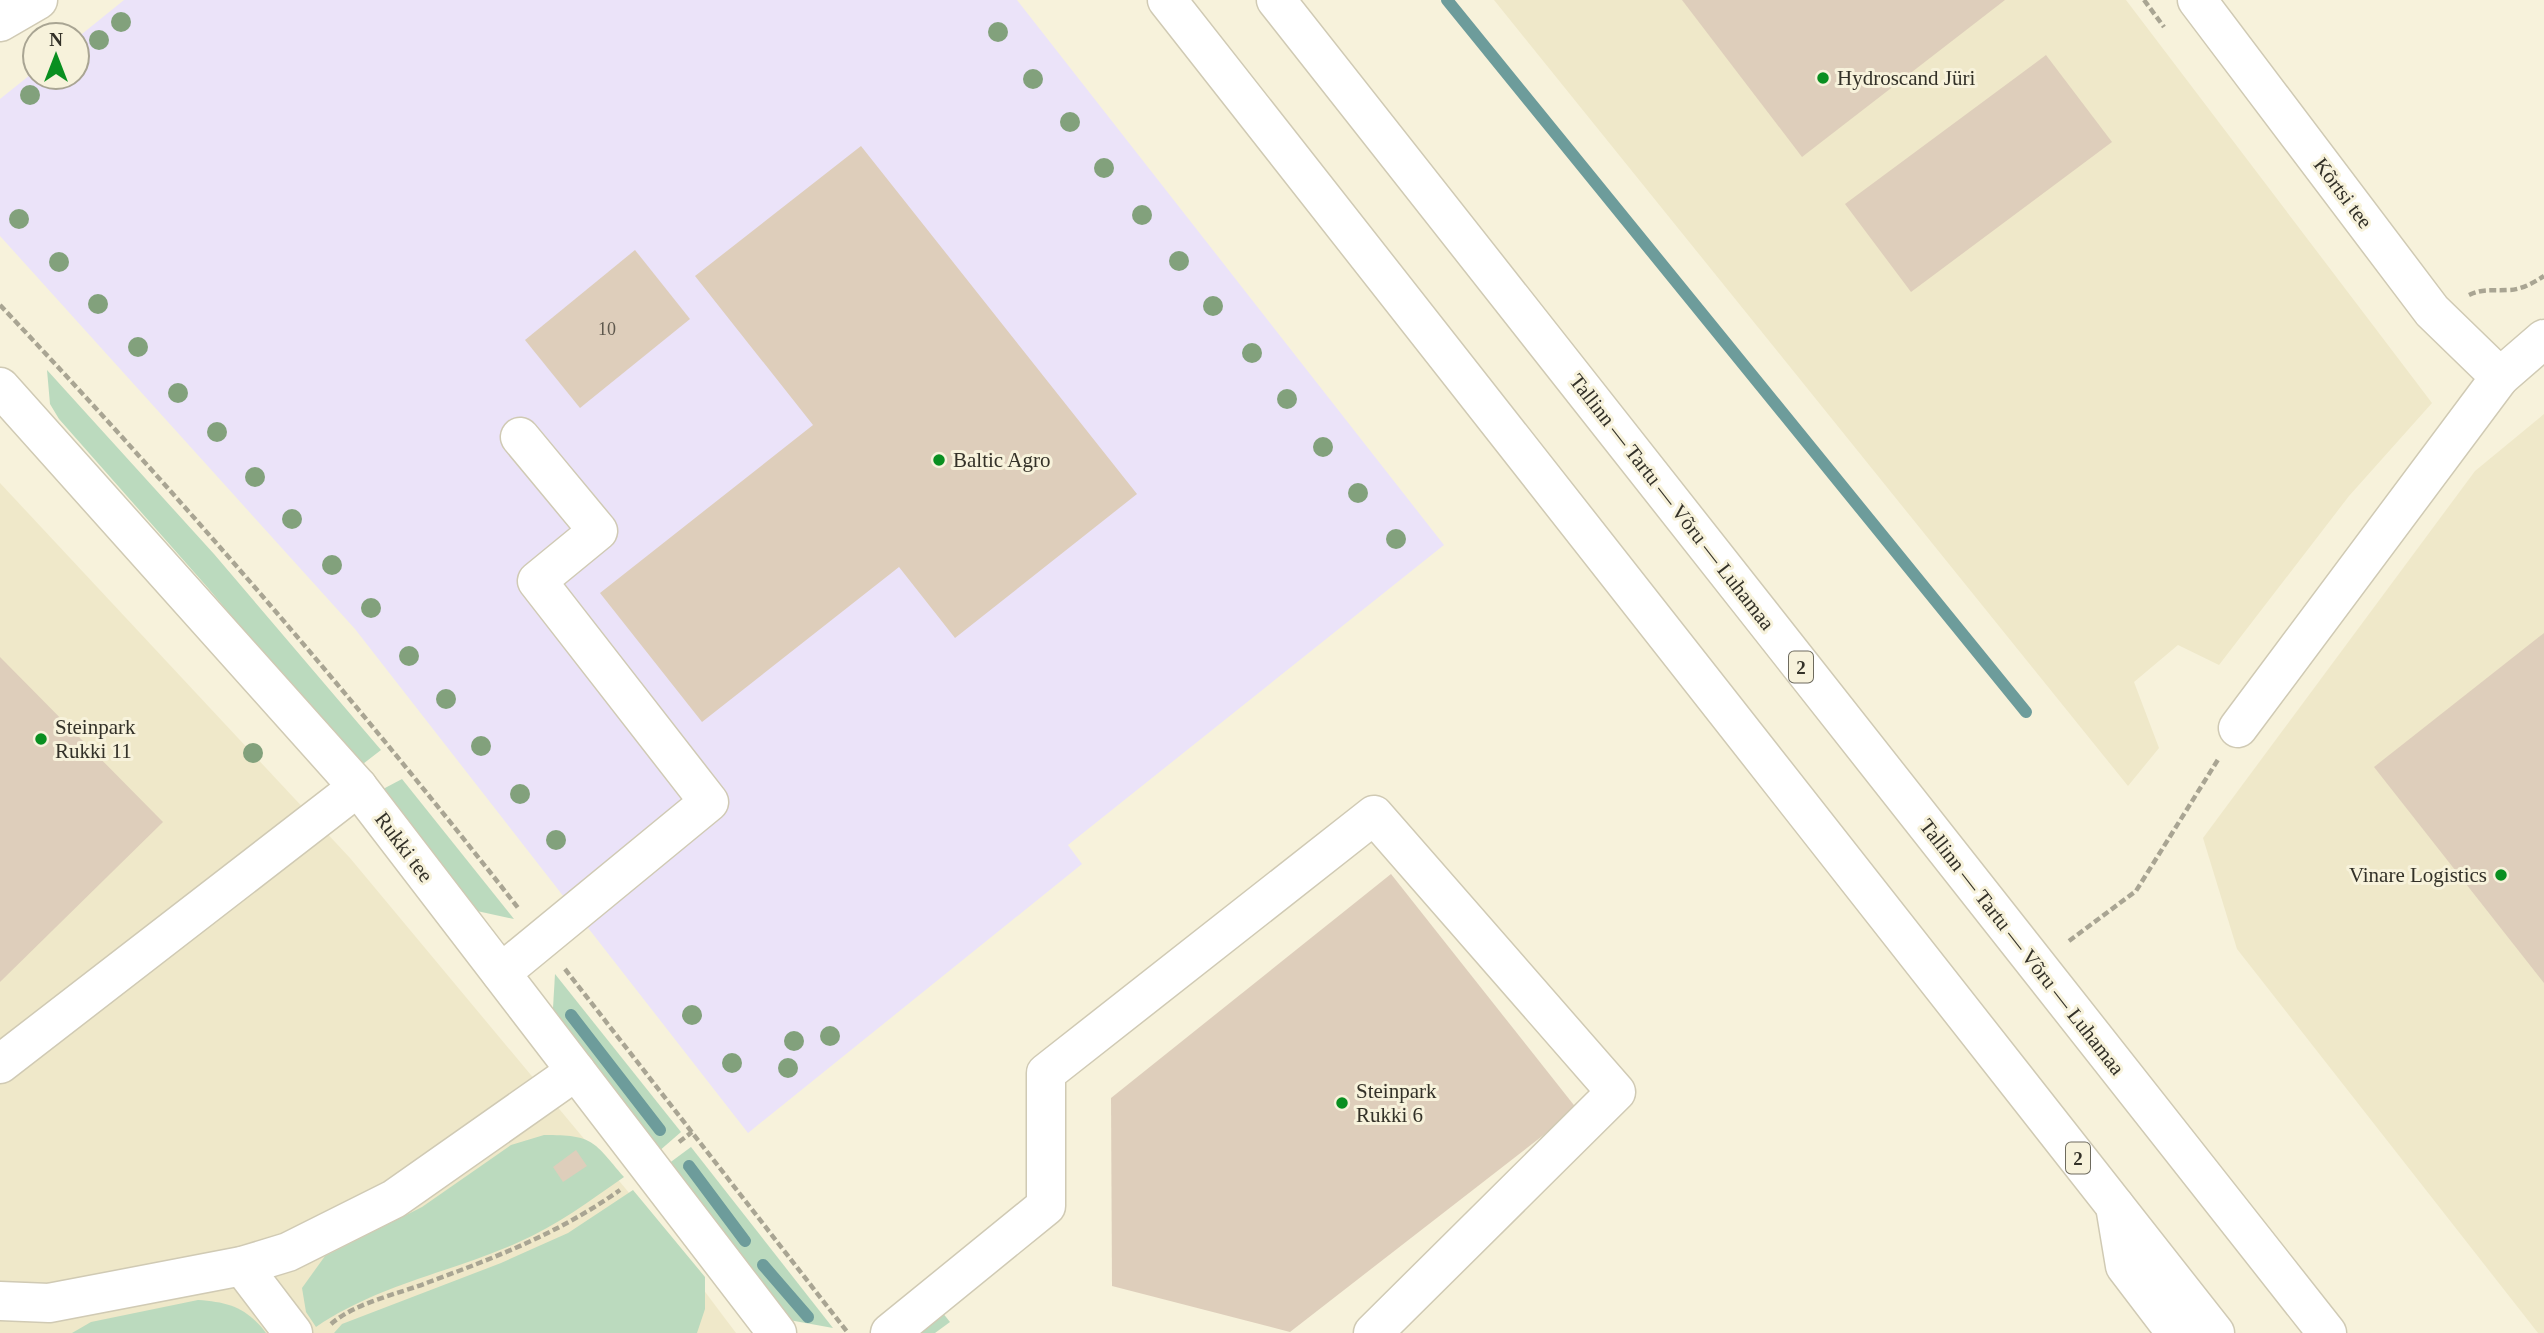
<svg xmlns="http://www.w3.org/2000/svg" width="2544" height="1333" font-family="'Times New Roman',serif">
  <style>
    .commercial { fill: #ebe3f9 }
    .built { fill: #efe8c9 }
    .green { fill: #bbdabe }
    .lines { fill: none; stroke-linecap: round; stroke-linejoin: round }
    .stream { stroke: #6d9c9b; stroke-width: 12 }
    .building { fill: #decebb }
    .minor-casing { stroke: #d0cab4; stroke-width: 41 }
    .highway-casing { stroke: #d0cab4; stroke-width: 41 }
    .path { stroke: #a9a593; stroke-width: 4.5; stroke-dasharray: 7 3.5; stroke-linecap: butt }
    .minor { stroke: #fff; stroke-width: 38 }
    .highway { stroke: #fff; stroke-width: 38 }
    .tree { fill: #82a17c }
    .poi-dot { fill: #098f20; stroke: #f7f2db; stroke-width: 2.5 }
    .labels { text-anchor: middle; dominant-baseline: central; stroke-width: 6; stroke-linejoin: round; paint-order: stroke }
    .number-label { font-size: 18px; fill: #5e584d }
    .shield { fill: #f7f2db; stroke: #6e6b5e; stroke-width: 2 }
    .shield-label { font-size: 19px; font-weight: bold; fill: #333128 }
    .poi-label { font-size: 21px; fill: #333128; stroke: #f7f2db; text-anchor: start }
    .street-label { font-size: 21px; fill: #333128; stroke: #f7f2db }
  </style>
  <rect width="100%" height="100%" fill="#f7f2db"/>
  <polygon class="commercial" points="124,0 1017,0 1444,545 1068,845 1082,864 748,1133 355,629 0,236 0,99 35,71 35,77 77,77 77,38"/>
  <g class="built">
    <polygon points="1494,0 2126,0 2432,403 2349,496 2219,665 2178,645 2134,682 2159,748 2128,786"/>
    <polygon points="2544,414 2544,1333 2538,1333 2237,949 2203,838 2475,471"/>
    <polygon points="0,483 350,858 645,1212 736,1333 0,1333"/>
  </g>
  <g class="green">
    <polygon points="47,370 214,554 381,750 359,767 208,588 59,419 50,404"/>
    <polygon points="402,779 514,919 477,911 384,795 385,788"/>
    <polygon points="555,974 681,1132 658,1152 558,1021 553,1008"/>
    <path d="M544,1135c50,0 49,6 80,42 -33,23 -68,49 -105,65 -67,30 -142,43 -203,85l-10,-15 -4,-24 23,-32 97,-49 89,-62z"/>
    <polygon points="691,1147 833,1328 789,1320 668,1164"/>
    <polygon points="633,1190 705,1277 705,1309 697,1333 334,1333 342,1324 501,1263 568,1233"/>
    <path d="M198,1300c31,2 49,8 68,33h-194l19,-11z"/>
    <polygon points="942,1312 950,1322 935,1333 918,1333"/>
  </g>
  <g class="lines">
    <g class="stream">
      <polyline points="1447,0 2026,712"/>
      <polyline points="571,1015 660,1130"/>
      <polyline points="689,1166 745,1241"/>
      <polyline points="763,1265 808,1317"/>
    </g>
  </g>
  <g class="building">
    <polygon points="1682,0 2005,0 1802,157"/>
    <polygon points="2046,55 2112,142 1911,292 1845,204"/>
    <polygon points="861,146 1137,494 955,638 899,567 702,722 600,593 813,425 695,276"/>
    <polygon points="635,250 690,319 580,408 525,340"/>
    <polygon points="2544,633 2544,983 2374,767"/>
    <polygon points="0,657 163,822 0,982"/>
    <polygon points="1391,874 1577,1109 1290,1332 1112,1286 1111,1098"/>
    <polygon points="576,1150 587,1166 563,1182 553,1167"/>
  </g>
  <g class="lines">
    <g class="minor-casing">
      <g id="minor">
        <polyline points="2197,0 2432,311 2500,377 2544,339"/>
        <polyline points="0,22 38,0"/>
        <polyline points="0,387 358,787 777,1333"/>
        <polyline points="2238,728 2500,377"/>
        <polyline points="501,973 709,802 537,581 598,531 520,437"/>
        <polyline points="0,1064 358,787"/>
        <polyline points="2115,1206 2125,1266 2176,1333"/>
        <polyline points="242,1266 293,1333"/>
        <polyline points="0,1301 49,1303 242,1266 288,1252 394,1199 576,1071"/>
        <polyline points="890,1333 1046,1206 1046,1073 1374,815 1616,1092 1373,1333"/>
      </g>
    </g>
    <g class="highway-casing">
      <g id="highway">
        <polyline points="1167,0 2215,1333"/>
        <polyline points="1276,0 2327,1333"/>
      </g>
    </g>
    <g class="path">
      <polyline points="2144,0 2164,27"/>
      <path d="M2469,295c15,-7 23,-4 39,-5 13,0 25,-7 36,-14"/>
      <path d="M0,305c183,194 355,394 519,604"/>
      <polyline points="2069,941 2136,891 2219,758"/>
      <polyline points="565,969 848,1333"/>
      <polyline points="679,1142 692,1132"/>
      <path d="M331,1324c25,-22 68,-30 98,-42 68,-25 132,-50 191,-92"/>
    </g>
    <use href="#minor" class="minor"/>
    <use href="#highway" class="highway"/>
  </g>
  <g class="tree">
    <circle cx="121" cy="22" r="10"/>
    <circle cx="998" cy="32" r="10"/>
    <circle cx="99" cy="40" r="10"/>
    <circle cx="1033" cy="79" r="10"/>
    <circle cx="30" cy="95" r="10"/>
    <circle cx="1070" cy="122" r="10"/>
    <circle cx="1104" cy="168" r="10"/>
    <circle cx="1142" cy="215" r="10"/>
    <circle cx="19" cy="219" r="10"/>
    <circle cx="1179" cy="261" r="10"/>
    <circle cx="59" cy="262" r="10"/>
    <circle cx="98" cy="304" r="10"/>
    <circle cx="1213" cy="306" r="10"/>
    <circle cx="138" cy="347" r="10"/>
    <circle cx="1252" cy="353" r="10"/>
    <circle cx="178" cy="393" r="10"/>
    <circle cx="1287" cy="399" r="10"/>
    <circle cx="217" cy="432" r="10"/>
    <circle cx="1323" cy="447" r="10"/>
    <circle cx="255" cy="477" r="10"/>
    <circle cx="1358" cy="493" r="10"/>
    <circle cx="292" cy="519" r="10"/>
    <circle cx="1396" cy="539" r="10"/>
    <circle cx="332" cy="565" r="10"/>
    <circle cx="371" cy="608" r="10"/>
    <circle cx="409" cy="656" r="10"/>
    <circle cx="446" cy="699" r="10"/>
    <circle cx="481" cy="746" r="10"/>
    <circle cx="253" cy="753" r="10"/>
    <circle cx="520" cy="794" r="10"/>
    <circle cx="556" cy="840" r="10"/>
    <circle cx="692" cy="1015" r="10"/>
    <circle cx="830" cy="1036" r="10"/>
    <circle cx="794" cy="1041" r="10"/>
    <circle cx="732" cy="1063" r="10"/>
    <circle cx="788" cy="1068" r="10"/>
  </g>
  <g class="poi-dot">
    <circle cx="1823" cy="78" r="7"/>
    <circle cx="939" cy="460" r="7"/>
    <circle cx="41" cy="739" r="7"/>
    <circle cx="2501" cy="875" r="7"/>
    <circle cx="1342" cy="1103" r="7"/>
  </g>
  <g class="labels">
    <g class="number-label">
      <text x="607" y="329">10</text>
    </g>
    <g class="shield">
      <rect x="1789" y="651.5" width="24" height="31" rx="5"/>
      <rect x="2066" y="1142.5" width="24" height="31" rx="5"/>
    </g>
    <g class="shield-label">
      <text x="1801" y="667">2</text>
      <text x="2078" y="1158">2</text>
    </g>
    <g class="poi-label">
      <text x="1837" y="78">Hydroscand Jüri</text>
      <text x="953" y="460">Baltic Agro</text>
      <text x="55" y="727">Steinpark<tspan x="55" dy="24">Rukki 11</tspan></text>
      <text x="2487" y="875" text-anchor="end">Vinare Logistics</text>
      <text x="1356" y="1091">Steinpark<tspan x="1356" dy="24">Rukki 6</tspan></text>
    </g>
    <g class="street-label">
      <text transform="translate(2343 193) rotate(53)">Kõrtsi tee</text>
      <text transform="translate(1672 502) rotate(52)">Tallinn — Tartu — Võru — Luhamaa</text>
      <text transform="translate(404 847) rotate(53)">Rukki tee</text>
      <text transform="translate(2022 947) rotate(52)">Tallinn — Tartu — Võru — Luhamaa</text>
    </g>
  </g>
  <g transform="translate(56 56)"><circle r="33" fill="#f7f2db" stroke="#a9a593" stroke-width="2"/>
  <path d="M0-5L12 26L0 18L-12 26Z" fill="#098f20"/>
  <text y="-10" font-size="19" font-weight="bold" text-anchor="middle" fill="#333128">N</text>
  </g>
</svg>
